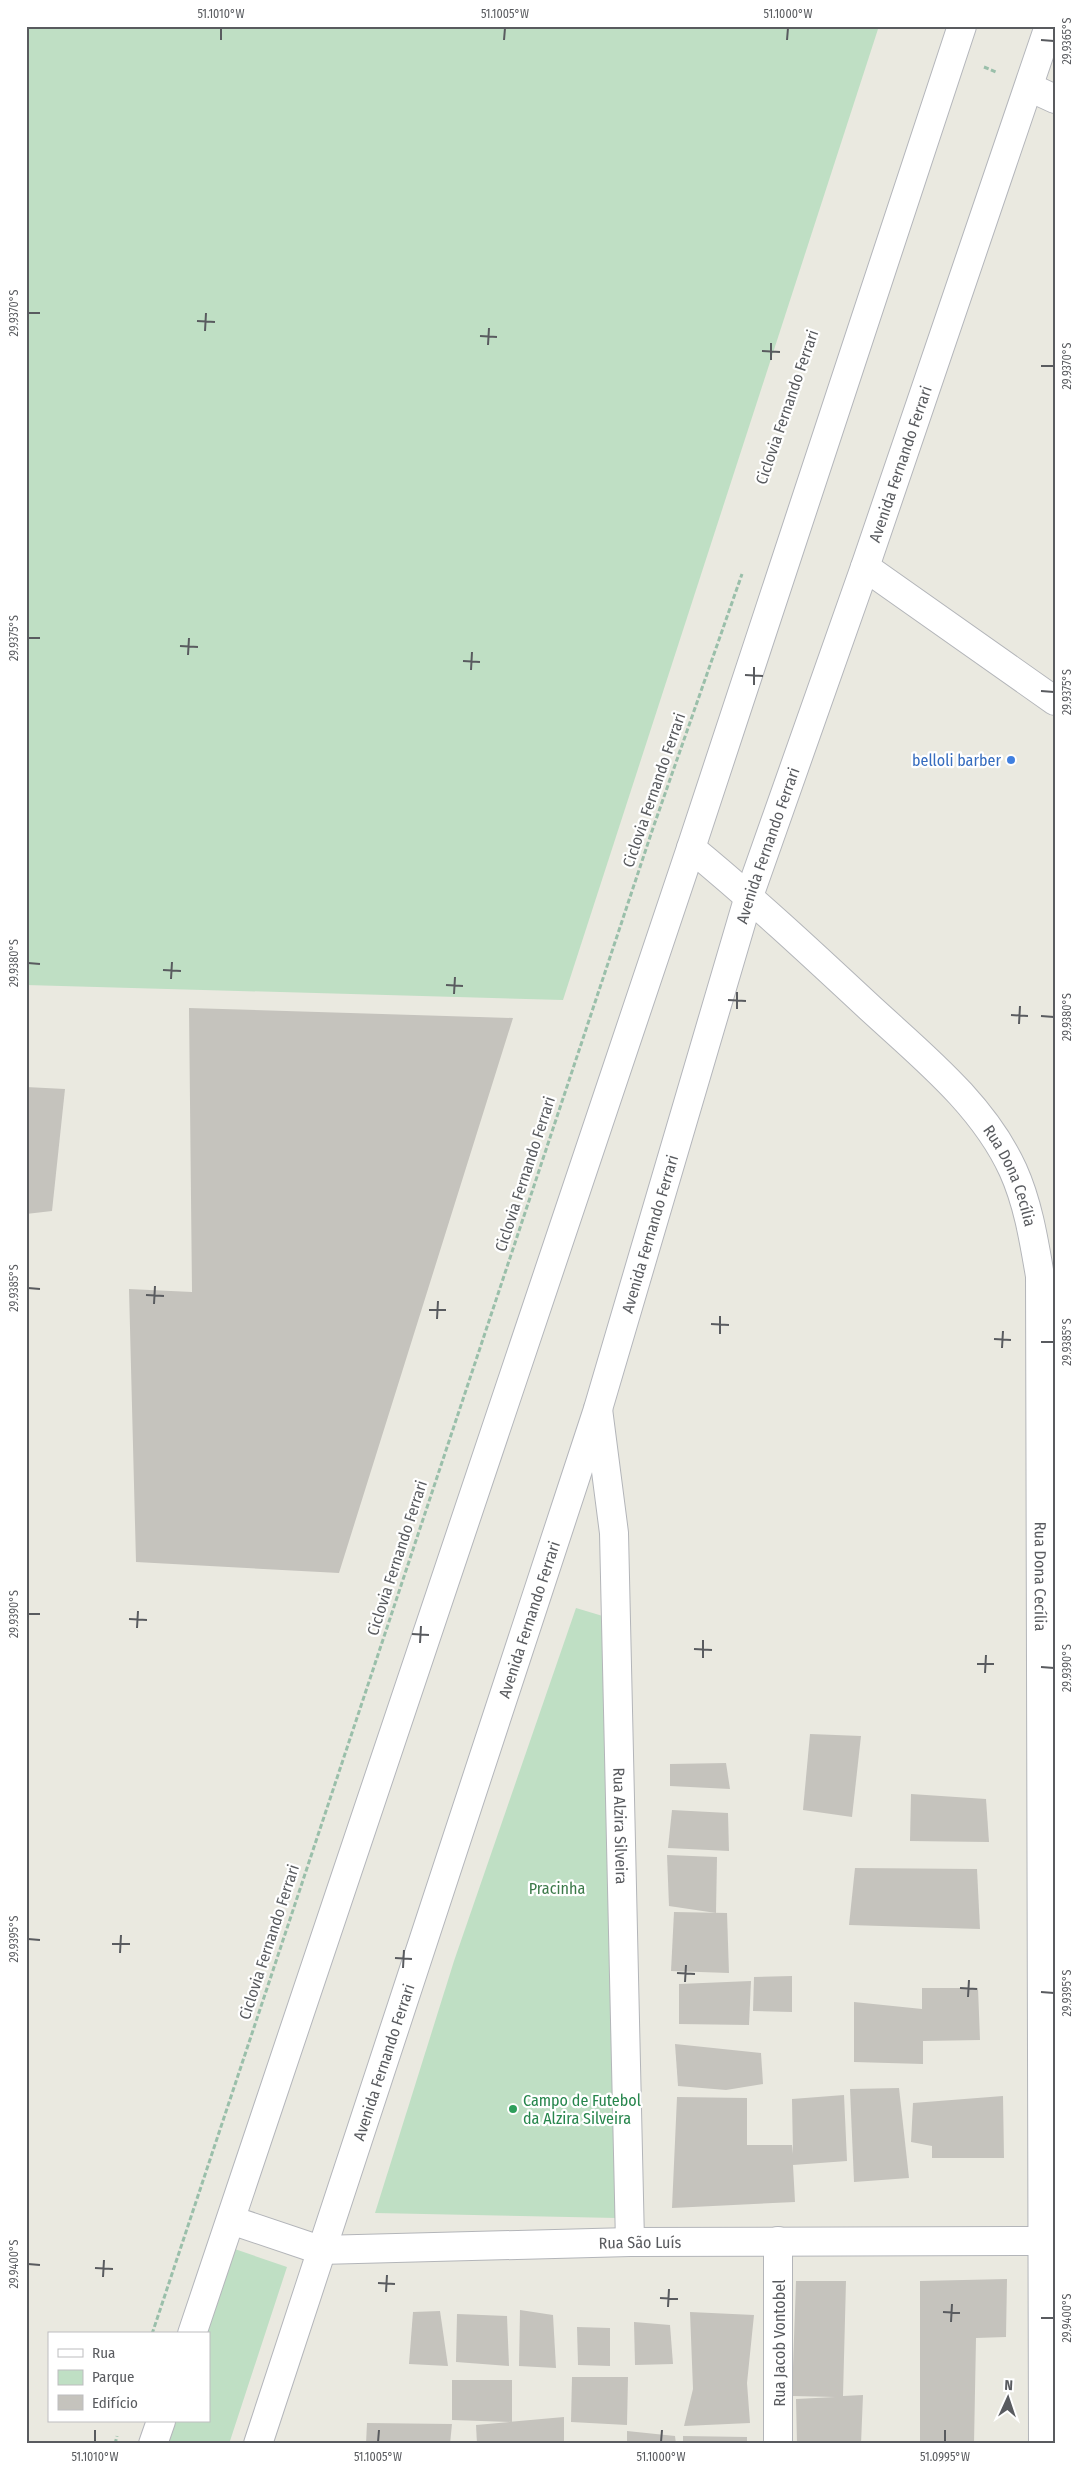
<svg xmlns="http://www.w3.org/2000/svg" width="1081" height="2470" font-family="'Fira Sans Condensed',sans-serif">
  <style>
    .green { fill: #bfdfc4 }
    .building { fill: #c5c3bd }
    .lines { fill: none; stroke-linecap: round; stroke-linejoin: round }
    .minor-casing { stroke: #b3b5b9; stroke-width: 30 }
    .tertiary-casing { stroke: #b3b5b9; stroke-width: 30 }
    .secondary-casing { stroke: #b4b6bb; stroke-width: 30 }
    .path { stroke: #9abfaa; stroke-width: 3; stroke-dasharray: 5 2.5; stroke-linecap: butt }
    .minor { stroke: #fff; stroke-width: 28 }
    .tertiary { stroke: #fff; stroke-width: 28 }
    .secondary { stroke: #fff; stroke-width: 28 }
    .ticks { fill: none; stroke: #595b5f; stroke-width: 2 }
    .shop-dot { fill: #3f7fe0; stroke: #fff; stroke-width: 2 }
    .leisure-dot { fill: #2e9e5b; stroke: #fff; stroke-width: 2 }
    .labels { text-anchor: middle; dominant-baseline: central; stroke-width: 4.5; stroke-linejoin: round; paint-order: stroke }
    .street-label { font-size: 16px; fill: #595b5f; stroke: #fff }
    .shop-label { font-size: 16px; fill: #366cbe; stroke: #fff; text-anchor: end }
    .park-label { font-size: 16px; fill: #3d7a4a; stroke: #fff }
    .leisure-label { font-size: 16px; fill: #27864d; stroke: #fff; text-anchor: start }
    .neatline { fill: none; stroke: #595b5f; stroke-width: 2 }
    .ticks-label { font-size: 12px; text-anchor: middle; fill: #595b5f }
  </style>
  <rect width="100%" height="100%" fill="#eae9e0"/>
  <g class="green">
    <polygon points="26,26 879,26 563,1000 26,985"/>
    <polygon points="576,1608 616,1620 617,2218 375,2213 454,1961"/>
    <polygon points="223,2245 287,2267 229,2444 157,2444 164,2421 209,2421 209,2334 193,2334"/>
  </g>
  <g class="building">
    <polygon points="189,1008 513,1018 339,1573 136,1562 129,1289 192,1292"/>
    <polygon points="26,1087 65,1089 52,1211 26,1214"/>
    <polygon points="810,1734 861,1736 852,1817 803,1810"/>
    <polygon points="726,1763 730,1789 670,1786 670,1764"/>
    <polygon points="911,1794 986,1799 989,1842 910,1841"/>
    <polygon points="672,1810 728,1813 729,1851 668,1848"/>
    <polygon points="667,1855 717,1857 716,1913 669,1906"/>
    <polygon points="855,1868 977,1869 980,1929 849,1925"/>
    <polygon points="674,1912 727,1913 729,1973 671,1971"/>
    <polygon points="792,1976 792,2012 753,2011 754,1977"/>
    <polygon points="751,1981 749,2025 679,2024 679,1984"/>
    <polygon points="922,1988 978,1988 980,2040 923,2041 923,2064 854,2062 854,2002 922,2009"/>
    <polygon points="675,2044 761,2053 763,2084 726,2090 678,2086"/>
    <polygon points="899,2088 909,2178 854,2182 850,2089"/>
    <polygon points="844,2095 847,2161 793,2165 795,2202 672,2208 677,2097 747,2098 747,2145 792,2145 793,2154 792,2099"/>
    <polygon points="1003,2096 1004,2158 932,2158 932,2146 911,2142 913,2103"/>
    <polygon points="1007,2279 1006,2337 976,2338 974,2444 920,2444 920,2281"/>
    <polygon points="796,2281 846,2281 843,2396 863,2395 861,2444 797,2444 796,2399 835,2397 792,2396"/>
    <polygon points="520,2310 553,2315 556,2368 519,2366"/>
    <polygon points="440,2311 448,2366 409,2364 413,2312"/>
    <polygon points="690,2312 754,2315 747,2383 750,2423 684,2426 693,2389"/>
    <polygon points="457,2314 507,2316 509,2366 456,2362"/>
    <polygon points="634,2322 670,2325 673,2364 635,2365"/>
    <polygon points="577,2327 610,2328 610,2366 578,2365"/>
    <polygon points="572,2377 628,2377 627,2425 571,2422"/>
    <polygon points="452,2380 512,2380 512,2422 452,2420"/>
    <polygon points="564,2417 564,2444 477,2444 476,2425"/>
    <polygon points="367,2423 452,2424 450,2444 366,2444"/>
    <polygon points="627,2431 675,2436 676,2444 627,2444"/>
    <polygon points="683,2436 747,2437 747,2444 683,2444"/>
  </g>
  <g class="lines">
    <g class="minor-casing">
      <g id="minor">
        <polyline points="1029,87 1055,99"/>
        <polyline points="865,567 1055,701"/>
        <path id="s1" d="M598,1409l16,124 16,709"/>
        <path id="s2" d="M231,2220l89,30 310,-8 425,-1"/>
        <polyline points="778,2241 778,2444"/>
      </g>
    </g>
    <g class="tertiary-casing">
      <g id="tertiary">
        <path id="s3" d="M691,848c62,51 120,105 178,159 52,48 114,97 144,163 15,33 21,71 27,106l3,1168"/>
      </g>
    </g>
    <g class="secondary-casing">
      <g id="secondary">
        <polyline points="192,2334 691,848 962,26"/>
        <polyline points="153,2444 161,2421"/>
        <path id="s4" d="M258,2444l340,-1035 151,-513 116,-329 184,-541"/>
      </g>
    </g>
    <g class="path">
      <polyline points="984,67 996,72"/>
      <polyline points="152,2334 653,828 742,574"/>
      <polyline points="115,2444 117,2436"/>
    </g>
    <use href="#minor" class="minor"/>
    <use href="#tertiary" class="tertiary"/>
    <use href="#secondary" class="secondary"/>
  </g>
  <path class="ticks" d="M221,40v-12M504,40l1,-12M787,40l1,-12M1041,40l13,1M28,313h12M197,321l18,1M205,331l1,-18M480,336l17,1M488,345l1,-17M762,351l18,1M771,360v-17M1041,366h13M28,638h12M180,646l18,1M188,655l1,-17M463,661l17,1M471,670l1,-18M745,675l18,1M754,685v-18M1041,691l13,1M28,963l12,1M163,970l18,1M171,979l1,-17M446,985l17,1M454,994l1,-17M728,1000l18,1M737,1009v-17M1011,1015l17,1M1041,1016l13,1M1019,1024l1,-18M28,1288l12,1M146,1295l18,1M154,1304l1,-18M429,1310h17M437,1319l1,-18M711,1324l18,1M720,1334v-18M994,1339l17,1M1041,1342h13M1002,1348l1,-17M28,1614h12M129,1619l18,1M137,1628l1,-17M412,1634l17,1M420,1643l1,-17M694,1649l18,1M703,1658v-18M977,1664h17M1041,1667l13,1M985,1673l1,-18M28,1939l12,1M112,1944h18M120,1953l1,-18M395,1958l17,1M403,1968l1,-18M677,1973l18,1M685,1982l1,-17M960,1988l17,1M1041,1992l13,1M968,1997l1,-17M28,2264l12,1M95,2268l18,1M103,2277l1,-17M378,2283l17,1M386,2292l1,-17M660,2298l18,1M668,2307l1,-18M943,2312l17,1M1041,2318h13M951,2322l1,-18M95,2442v-12M378,2442l1,-12M661,2442l1,-12M945,2442v-12"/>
  <circle class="shop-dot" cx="1011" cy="760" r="5"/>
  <circle class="leisure-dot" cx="513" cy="2109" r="5"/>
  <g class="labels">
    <g class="street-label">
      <text transform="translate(787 407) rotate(-71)">Ciclovia Fernando Ferrari</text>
      <text stroke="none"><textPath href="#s4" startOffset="2082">Avenida Fernando Ferrari</textPath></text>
      <text transform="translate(654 790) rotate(-71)">Ciclovia Fernando Ferrari</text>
      <text stroke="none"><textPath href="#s4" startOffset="1678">Avenida Fernando Ferrari</textPath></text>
      <text transform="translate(525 1174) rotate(-72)">Ciclovia Fernando Ferrari</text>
      <text stroke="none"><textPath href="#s3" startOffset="462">Rua Dona Cecília</textPath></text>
      <text stroke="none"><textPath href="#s4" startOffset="1272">Avenida Fernando Ferrari</textPath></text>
      <text transform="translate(397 1558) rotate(-72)">Ciclovia Fernando Ferrari</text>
      <text stroke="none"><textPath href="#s3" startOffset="868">Rua Dona Cecília</textPath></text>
      <text stroke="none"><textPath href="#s4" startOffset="868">Avenida Fernando Ferrari</textPath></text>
      <text stroke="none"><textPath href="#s1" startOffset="418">Rua Alzira Silveira</textPath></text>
      <text transform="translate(269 1942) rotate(-72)">Ciclovia Fernando Ferrari</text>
      <text stroke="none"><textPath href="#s4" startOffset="402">Avenida Fernando Ferrari</textPath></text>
      <text stroke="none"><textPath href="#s2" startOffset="414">Rua São Luís</textPath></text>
      <text transform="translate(779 2343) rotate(-90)">Rua Jacob Vontobel</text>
    </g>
    <g class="shop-label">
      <text x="1001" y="760">belloli barber</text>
    </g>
    <g class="park-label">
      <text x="557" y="1888">Pracinha</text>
    </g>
    <g class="leisure-label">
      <text x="523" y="2100">Campo de Futebol<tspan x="523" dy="18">da Alzira Silveira</tspan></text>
    </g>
  </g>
  <rect width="1081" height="2470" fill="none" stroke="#ffffff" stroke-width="55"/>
  <rect x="48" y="2332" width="162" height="90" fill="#ffffff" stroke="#bdbdbf"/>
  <rect x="58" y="2349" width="25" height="8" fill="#ffffff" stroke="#bdbdbf"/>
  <text x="92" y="2358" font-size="15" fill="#595b5f">Rua</text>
  <rect x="58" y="2370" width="25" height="15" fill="#bfdfc4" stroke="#bdbdbf"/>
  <text x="92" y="2382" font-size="15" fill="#595b5f">Parque</text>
  <rect x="58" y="2395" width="25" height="15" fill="#c5c3bd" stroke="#bdbdbf"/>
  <text x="92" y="2408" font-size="15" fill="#595b5f">Edifício</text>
  <g transform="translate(1008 2398) rotate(3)" stroke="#ffffff" stroke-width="4" paint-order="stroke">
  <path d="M0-4L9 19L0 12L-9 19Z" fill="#595b5f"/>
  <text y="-8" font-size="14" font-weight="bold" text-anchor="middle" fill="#595b5f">N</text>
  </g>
  <rect x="28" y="28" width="1026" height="2414" class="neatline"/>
  <g class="ticks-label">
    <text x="221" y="18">51.1010°W</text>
    <text x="505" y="18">51.1005°W</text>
    <text x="788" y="18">51.1000°W</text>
    <text transform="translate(1067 41) rotate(-90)" y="4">29.9365°S</text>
    <text transform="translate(14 313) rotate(-90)" y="4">29.9370°S</text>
    <text transform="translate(1067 366) rotate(-90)" y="4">29.9370°S</text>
    <text transform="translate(14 638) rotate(-90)" y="4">29.9375°S</text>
    <text transform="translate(1067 692) rotate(-90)" y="4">29.9375°S</text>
    <text transform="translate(14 963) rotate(-90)" y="4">29.9380°S</text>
    <text transform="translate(1067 1017) rotate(-90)" y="4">29.9380°S</text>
    <text transform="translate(14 1288) rotate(-90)" y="4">29.9385°S</text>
    <text transform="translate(1067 1342) rotate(-90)" y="4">29.9385°S</text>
    <text transform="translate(14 1614) rotate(-90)" y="4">29.9390°S</text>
    <text transform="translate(1067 1668) rotate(-90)" y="4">29.9390°S</text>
    <text transform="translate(14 1939) rotate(-90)" y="4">29.9395°S</text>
    <text transform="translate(1067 1993) rotate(-90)" y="4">29.9395°S</text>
    <text transform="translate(14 2264) rotate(-90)" y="4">29.9400°S</text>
    <text transform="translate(1067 2318) rotate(-90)" y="4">29.9400°S</text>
    <text x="95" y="2461">51.1010°W</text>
    <text x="378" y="2461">51.1005°W</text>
    <text x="661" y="2461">51.1000°W</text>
    <text x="945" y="2461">51.0995°W</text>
  </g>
</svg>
